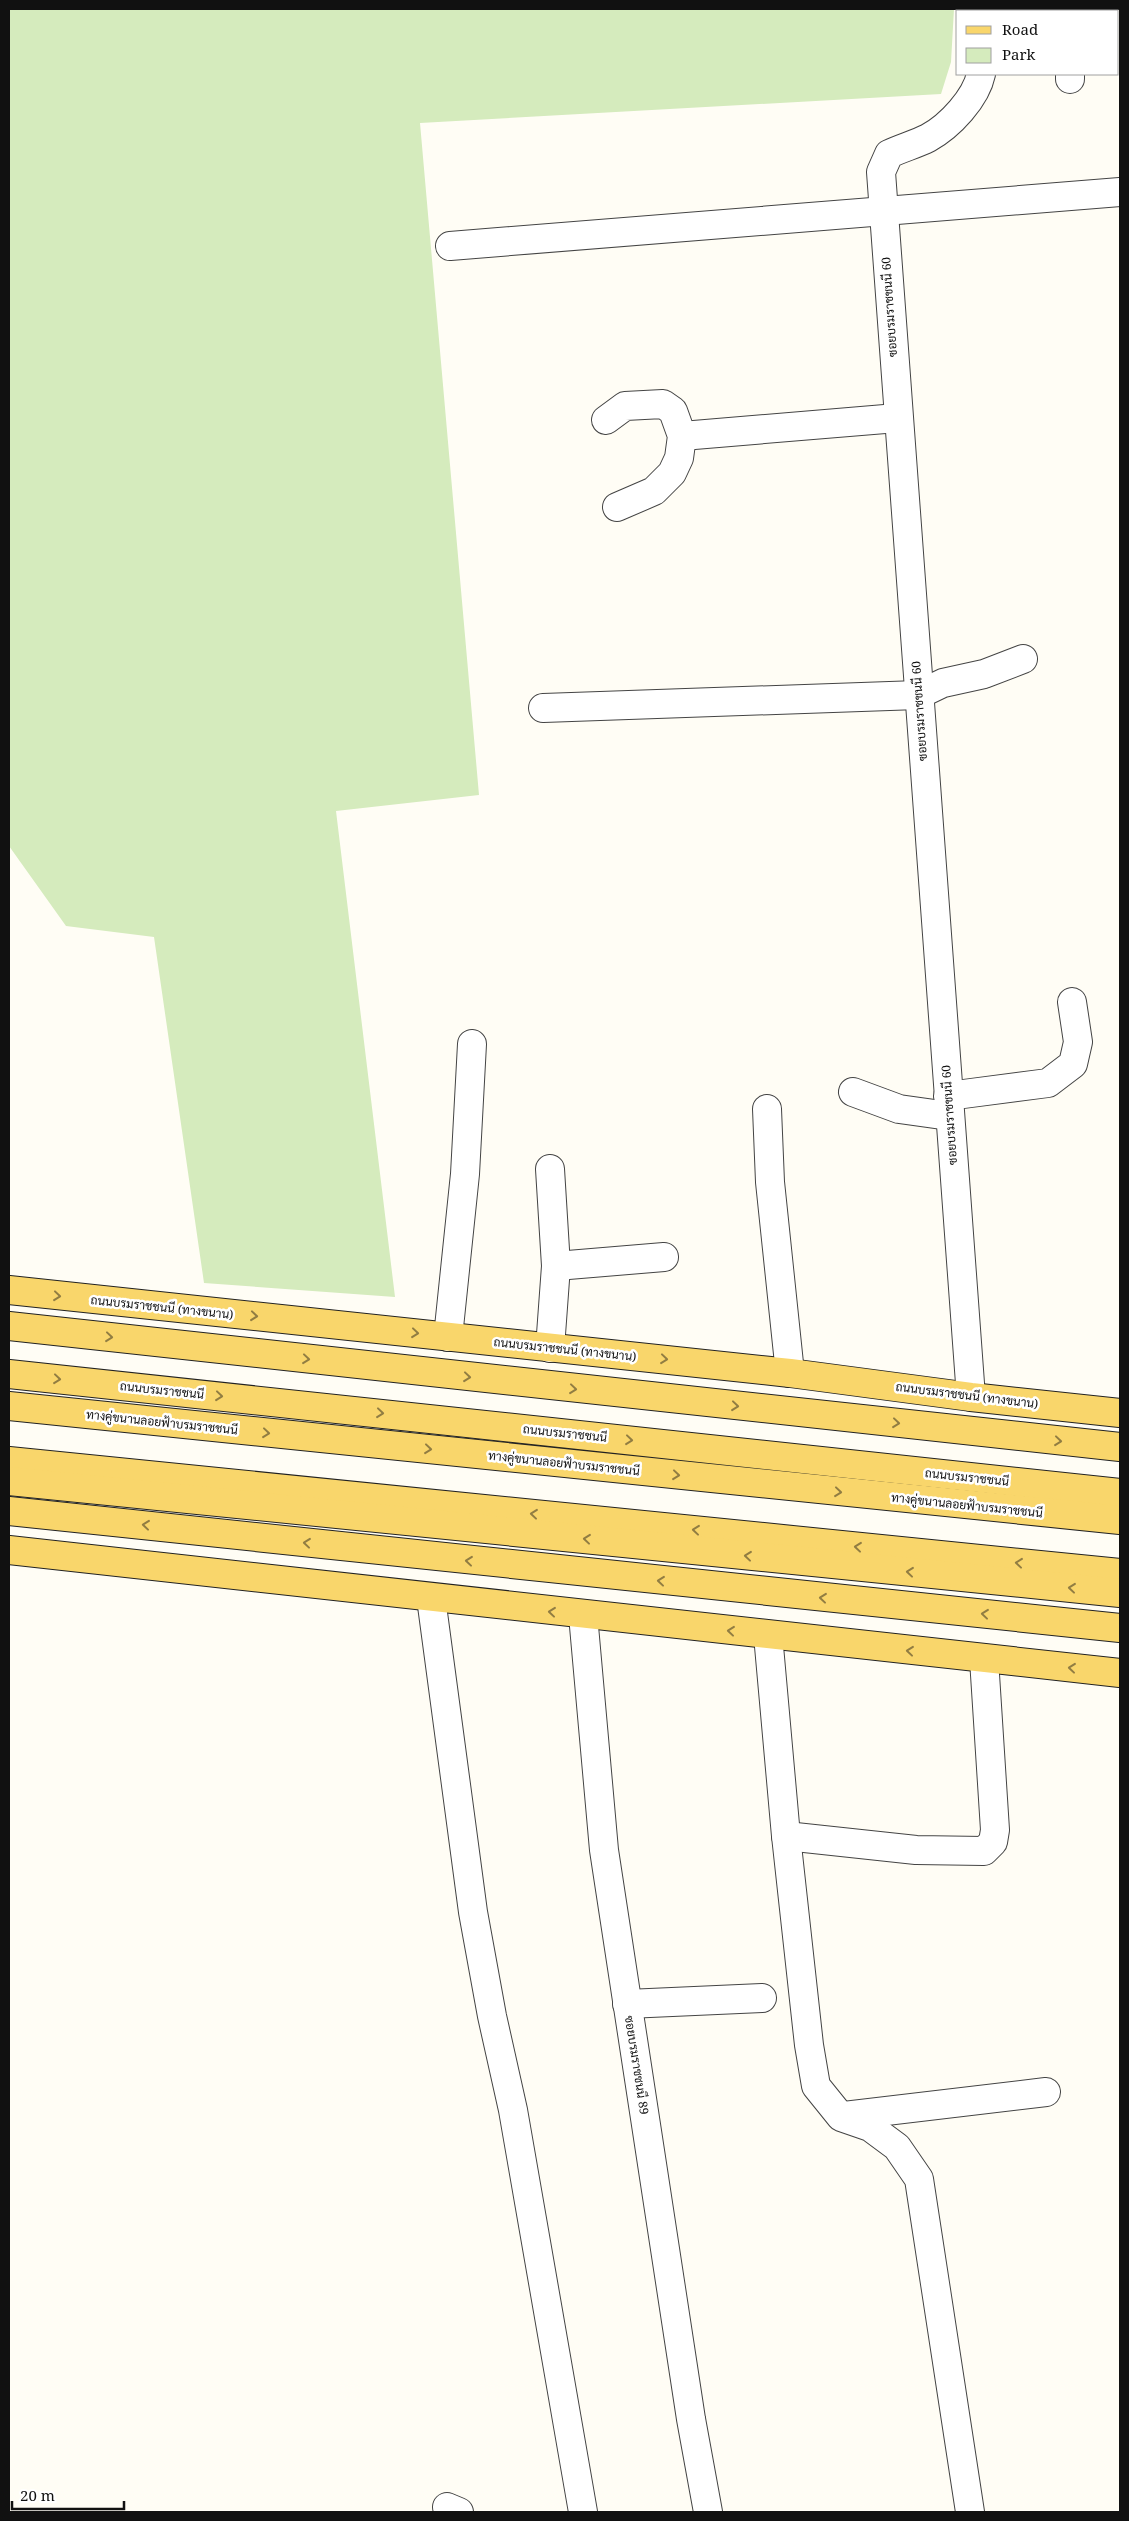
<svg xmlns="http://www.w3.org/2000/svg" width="1129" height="2521" font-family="'Noto Serif',Sarabun,serif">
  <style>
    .green { fill: #d5ebbd }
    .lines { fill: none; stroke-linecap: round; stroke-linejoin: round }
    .minor-casing { stroke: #444; stroke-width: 30 }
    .major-casing { stroke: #222; stroke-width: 30 }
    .minor { stroke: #fff; stroke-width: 28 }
    .major { stroke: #f9d66b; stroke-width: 28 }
    .oneway { stroke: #917d42 }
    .labels { text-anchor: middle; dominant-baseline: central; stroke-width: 5; stroke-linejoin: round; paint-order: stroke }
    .street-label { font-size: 12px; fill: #111; stroke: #fff }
  </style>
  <rect width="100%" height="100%" fill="#fffdf5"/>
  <polygon class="green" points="9,9 954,9 951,62 941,94 420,123 479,795 336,811 395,1297 204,1283 154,937 66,926 9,846"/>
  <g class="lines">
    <g class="minor-casing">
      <g id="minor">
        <polyline points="984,9 984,11"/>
        <polyline points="1064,9 1065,11"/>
        <polyline points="1070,74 1070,79"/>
        <polyline points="450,246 1120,192"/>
        <polyline points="606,420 625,406 663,404 673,411 682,436 679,458 672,473 654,491 617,507"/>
        <polyline points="682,436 897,418"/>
        <polyline points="543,708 918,695 943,683 984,674 1023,659"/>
        <polyline points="853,1092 899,1109 949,1116"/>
        <polyline points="948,1096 1048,1083 1073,1064 1078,1042 1072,1002"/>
        <polyline points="767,1109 770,1182 790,1373"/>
        <polyline points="550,1169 556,1266 550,1348"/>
        <polyline points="556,1266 664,1257"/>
        <polyline points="448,1337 465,1174 472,1044"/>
        <path d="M971,1397l-90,-1225 8,-18c13,-6 27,-10 39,-16 22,-12 48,-40 53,-64"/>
        <polyline points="431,1598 473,1912 492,2016 513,2110 583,2512"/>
        <polyline points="583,1615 604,1850 691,2419 708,2512"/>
        <polyline points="768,1635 786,1836 809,2045 816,2086 841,2117 870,2127 897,2147 919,2179 970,2512"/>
        <polyline points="786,1836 916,1850 984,1851 993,1842 995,1830 984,1659"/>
        <polyline points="627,2004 762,1998"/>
        <polyline points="844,2116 1046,2092"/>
        <polyline points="447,2507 459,2512"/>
      </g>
    </g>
    <g class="major-casing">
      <g id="major">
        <polyline points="9,1290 790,1373 971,1397 1120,1413"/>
        <polyline points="9,1326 1120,1447"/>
        <polyline points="9,1374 1120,1493"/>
        <polyline points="9,1406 1120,1520"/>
        <polyline points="9,1461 1120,1573"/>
        <polyline points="9,1481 1120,1593"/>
        <polyline points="9,1511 1120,1628"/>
        <polyline points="9,1550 1120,1673"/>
      </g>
    </g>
    <use href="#minor" class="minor"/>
    <use href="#major" class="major"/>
  </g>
  <defs><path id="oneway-chevron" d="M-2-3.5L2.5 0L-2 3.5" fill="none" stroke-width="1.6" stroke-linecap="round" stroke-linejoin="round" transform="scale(1.25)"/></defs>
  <g class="oneway">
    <use href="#oneway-chevron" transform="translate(57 1296) rotate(6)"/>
    <use href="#oneway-chevron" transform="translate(254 1316) rotate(6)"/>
    <use href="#oneway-chevron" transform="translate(415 1333) rotate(6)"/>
    <use href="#oneway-chevron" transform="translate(109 1337) rotate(6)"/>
    <use href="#oneway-chevron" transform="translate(306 1359) rotate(6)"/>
    <use href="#oneway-chevron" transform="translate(664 1359) rotate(6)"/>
    <use href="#oneway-chevron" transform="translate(467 1377) rotate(6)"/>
    <use href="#oneway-chevron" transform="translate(57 1379) rotate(6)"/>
    <use href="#oneway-chevron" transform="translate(573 1389) rotate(6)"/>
    <use href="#oneway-chevron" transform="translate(219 1396) rotate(6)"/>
    <use href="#oneway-chevron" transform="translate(735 1406) rotate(6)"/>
    <use href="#oneway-chevron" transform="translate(380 1413) rotate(6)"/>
    <use href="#oneway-chevron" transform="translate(896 1423) rotate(6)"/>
    <use href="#oneway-chevron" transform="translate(266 1433) rotate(6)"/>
    <use href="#oneway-chevron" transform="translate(629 1440) rotate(6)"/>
    <use href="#oneway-chevron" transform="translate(1058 1441) rotate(6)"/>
    <use href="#oneway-chevron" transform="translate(428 1449) rotate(6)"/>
    <use href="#oneway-chevron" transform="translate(676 1475) rotate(6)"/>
    <use href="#oneway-chevron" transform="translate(838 1492) rotate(6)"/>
    <use href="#oneway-chevron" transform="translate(534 1514) rotate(-174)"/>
    <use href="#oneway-chevron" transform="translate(146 1525) rotate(-174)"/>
    <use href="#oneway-chevron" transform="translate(696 1530) rotate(-174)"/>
    <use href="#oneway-chevron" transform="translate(587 1539) rotate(-174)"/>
    <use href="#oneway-chevron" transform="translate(307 1543) rotate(-174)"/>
    <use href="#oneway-chevron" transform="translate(858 1547) rotate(-174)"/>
    <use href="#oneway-chevron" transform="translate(748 1556) rotate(-174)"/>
    <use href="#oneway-chevron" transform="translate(469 1561) rotate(-174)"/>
    <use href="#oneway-chevron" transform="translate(1019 1563) rotate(-174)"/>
    <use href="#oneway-chevron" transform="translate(910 1572) rotate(-174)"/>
    <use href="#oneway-chevron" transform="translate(661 1581) rotate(-174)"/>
    <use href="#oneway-chevron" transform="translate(1072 1588) rotate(-174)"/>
    <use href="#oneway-chevron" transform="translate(823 1598) rotate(-174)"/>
    <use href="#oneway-chevron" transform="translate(552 1612) rotate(-174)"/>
    <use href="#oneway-chevron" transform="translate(985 1614) rotate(-174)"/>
    <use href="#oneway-chevron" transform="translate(731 1631) rotate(-174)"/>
    <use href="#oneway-chevron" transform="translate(910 1651) rotate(-174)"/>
    <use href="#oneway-chevron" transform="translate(1072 1668) rotate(-174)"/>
  </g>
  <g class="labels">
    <g class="street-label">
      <text transform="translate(889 307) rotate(-94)">ซอยบรมราชชนนี 60</text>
      <text transform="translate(919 711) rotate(-94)">ซอยบรมราชชนนี 60</text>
      <text transform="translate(949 1115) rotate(-94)">ซอยบรมราชชนนี 60</text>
      <text transform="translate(162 1307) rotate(6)">ถนนบรมราชชนนี (ทางขนาน)</text>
      <text transform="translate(565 1349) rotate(6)">ถนนบรมราชชนนี (ทางขนาน)</text>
      <text transform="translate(162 1390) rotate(6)">ถนนบรมราชชนนี</text>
      <text transform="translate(967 1395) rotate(7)">ถนนบรมราชชนนี (ทางขนาน)</text>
      <text transform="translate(162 1422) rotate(6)">ทางคู่ขนานลอยฟ้าบรมราชชนนี</text>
      <text transform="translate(565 1433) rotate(6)">ถนนบรมราชชนนี</text>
      <text transform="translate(564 1463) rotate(6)">ทางคู่ขนานลอยฟ้าบรมราชชนนี</text>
      <text transform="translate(967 1477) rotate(6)">ถนนบรมราชชนนี</text>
      <text transform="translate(967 1505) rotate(6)">ทางคู่ขนานลอยฟ้าบรมราชชนนี</text>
      <text transform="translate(637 2065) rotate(81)">ซอยบรมราชชนนี 89</text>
    </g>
  </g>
  <rect width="1129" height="2521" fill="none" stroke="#111111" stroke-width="20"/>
  <rect x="956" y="10" width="162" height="65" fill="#ffffff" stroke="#a0a0a0"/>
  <rect x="966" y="26" width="25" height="8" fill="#f9d66b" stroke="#a0a0a0"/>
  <text x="1002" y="35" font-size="15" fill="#111111">Road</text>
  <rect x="966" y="48" width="25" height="15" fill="#d5ebbd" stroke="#a0a0a0"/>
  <text x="1002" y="60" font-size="15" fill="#111111">Park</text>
  <path d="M12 2501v8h112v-8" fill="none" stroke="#111111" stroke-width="2.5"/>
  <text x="20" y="2501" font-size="15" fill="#111111" stroke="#ffffff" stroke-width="4" paint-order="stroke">20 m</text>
</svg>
